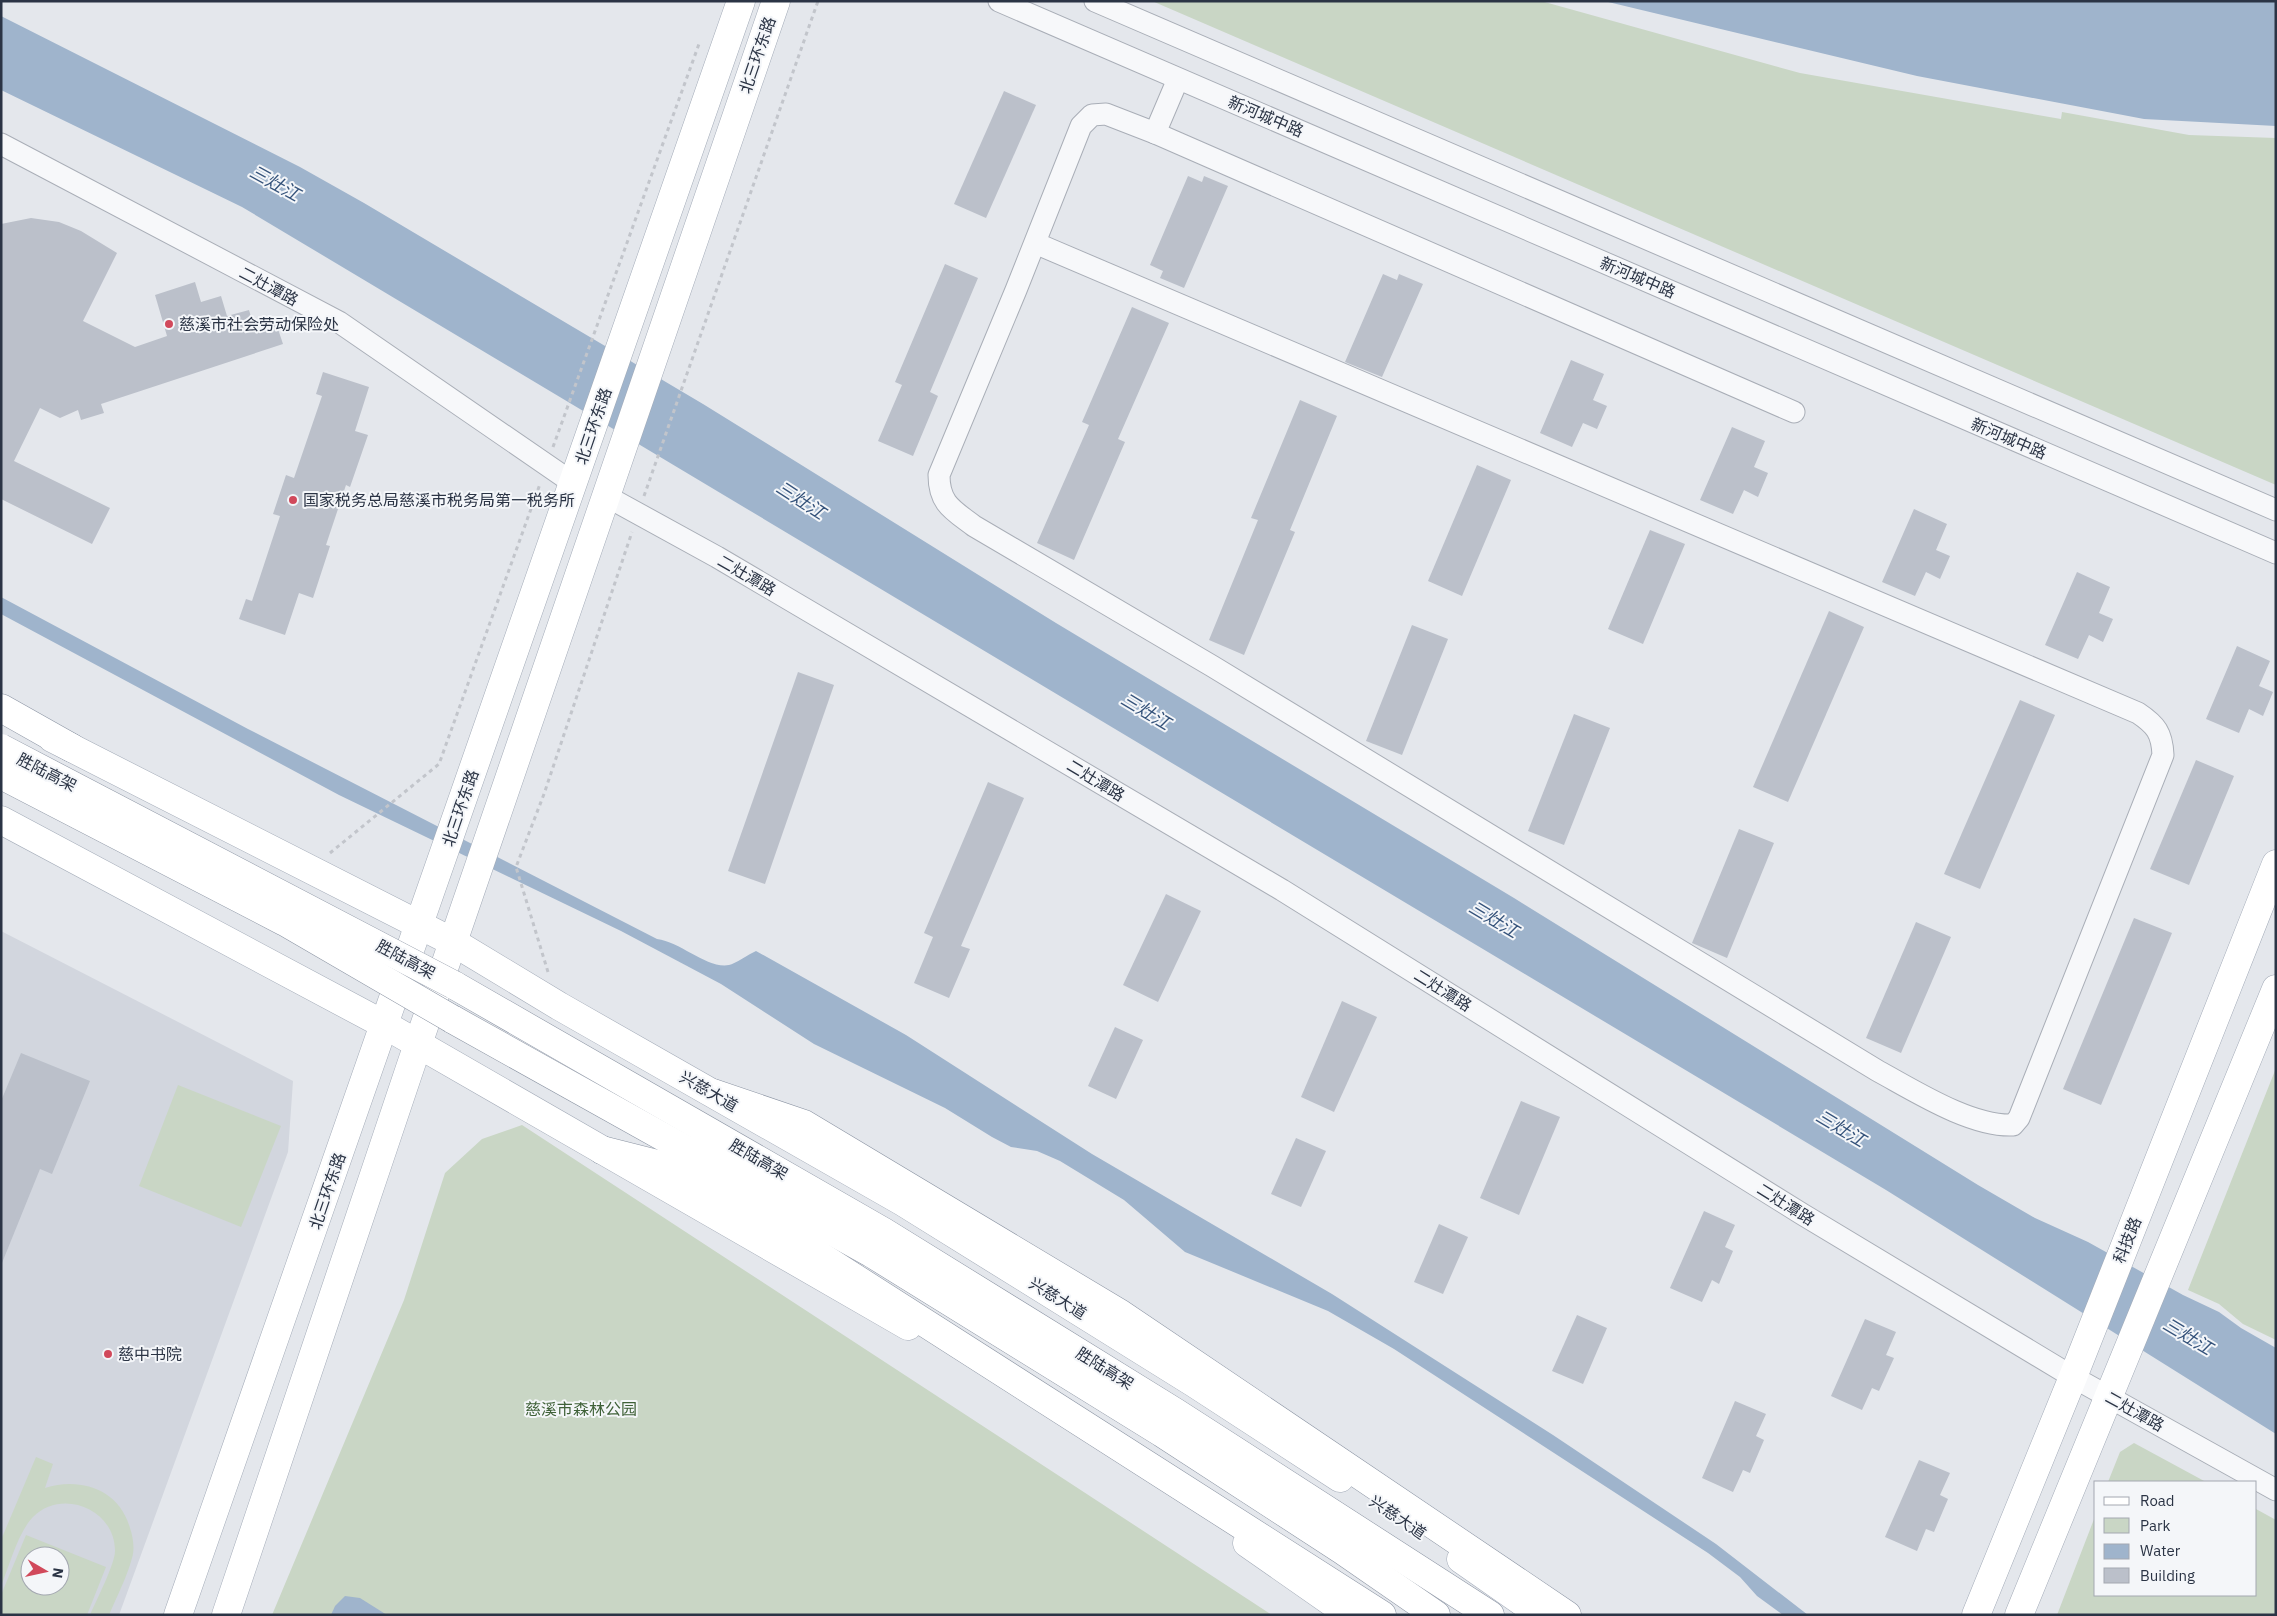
<svg xmlns="http://www.w3.org/2000/svg" width="2277" height="1616" font-family="'IBM Plex Sans','Noto Sans SC',sans-serif">
  <style>
    .built { fill: #d2d6de; fill-rule: evenodd }
    .green { fill: #c9d6c5; fill-rule: evenodd }
    .water { fill: #9fb4cc }
    .building { fill: #bbc0ca }
    .lines { fill: none; stroke-linecap: round; stroke-linejoin: round }
    .minor-casing { stroke: #a9aeb7; stroke-width: 23 }
    .major-casing { stroke: #a3abb8; stroke-width: 29 }
    .highway-casing { stroke: #8b94a3; stroke-width: 29 }
    .path { stroke: #c2c5cb; stroke-width: 3; stroke-dasharray: 4 4; stroke-linecap: butt }
    .minor { stroke: #f7f8fa; stroke-width: 21 }
    .major { stroke: #fff; stroke-width: 28 }
    .highway { stroke: #fff; stroke-width: 28 }
    .highway-bridge-casing { stroke: #8b94a3; stroke-width: 29; stroke-linecap: butt }
    .highway-bridge { stroke: #fff; stroke-width: 28 }
    .poi-dot { fill: #d1495b; stroke: #f4f6f9; stroke-width: 2 }
    .labels { text-anchor: middle; dominant-baseline: central; stroke-width: 4; stroke-linejoin: round; paint-order: stroke }
    .street-label { font-size: 16px; fill: #2b3445; stroke: #f4f6f9 }
    .poi-label { font-size: 16px; fill: #2b3445; stroke: #f4f6f9; text-anchor: start }
    .park-label { font-size: 16px; fill: #3f6138; stroke: #f4f6f9 }
    .water-label { font-size: 18px; font-style: italic; fill: #34527a; stroke: #f4f6f9 }
  </style>
  <rect width="100%" height="100%" fill="#e4e7ec"/>
  <path class="built" d="M1,931l292,150 -5,71 -169,463h-118zM30,1556h30v30h-30z"/>
  <g class="green">
    <polygon points="1152,1 1541,1 1800,73 2061,119 2062,112 2189,135 2276,138 2276,485"/>
    <polygon points="2276,1068 2276,1340 2243,1324 2219,1304 2188,1290"/>
    <polygon points="178,1085 281,1126 241,1227 139,1186"/>
    <polygon points="522,1125 1272,1615 272,1615 404,1300 445,1173 482,1139"/>
    <polygon points="2134,1443 2206,1482 2108,1482 2120,1452"/>
    <path d="M36,1457l17,7 -8,24c35,-11 74,1 85,40 3,9 5,21 2,30 -5,19 -15,38 -23,57h-19c6,-14 25,-51 25,-64 0,-42 -53,-63 -82,-34 -15,15 -24,50 -32,69v-46z"/>
    <polygon points="2256,1509 2276,1520 2276,1615 2057,1615 2096,1514 2096,1595 2256,1595"/>
    <path d="M26,1535l80,32 -19,48h-86v-20zM30,1556h30v30h-30z"/>
  </g>
  <g class="water">
    <polygon points="1604,1 2276,1 2276,126 2144,119 1917,76"/>
    <polygon points="1,16 300,167 364,203 703,404 1056,623 1514,898 1978,1185 2035,1218 2088,1242 2183,1295 2219,1312 2241,1328 2276,1348 2276,1434 1886,1190 242,207 1,90"/>
    <path d="M1,597l247,132 409,210c24,3 50,30 72,26 6,-1 20,-11 27,-14l150,84 186,119 240,140 221,141 163,109 92,71h-25l-26,-19 -17,-19 -32,-24 -314,-204 -66,-38 -143,-59 -61,-52 -64,-39 -23,-10 -26,-4 -19,-10 -47,-29 -131,-64 -93,-60 -100,-53 -282,-136 -338,-181z"/>
    <polygon points="345,1596 360,1598 387,1615 331,1615 335,1606"/>
  </g>
  <g class="building">
    <polygon points="1004,91 1036,105 986,218 954,204"/>
    <polygon points="1188,176 1202,182 1204,176 1228,186 1184,288 1160,278 1163,271 1150,265"/>
    <polygon points="31,218 59,222 81,231 117,253 83,321 135,347 167,336 155,295 195,282 201,302 221,296 227,316 249,310 255,330 276,323 283,344 101,404 104,413 81,420 78,410 60,418 40,408 14,461 110,508 92,544 1,499 1,224"/>
    <polygon points="945,264 978,278 930,392 938,396 913,456 878,441 902,385 895,382"/>
    <polygon points="1383,274 1397,280 1399,274 1423,284 1382,377 1345,362"/>
    <polygon points="1132,307 1169,323 1118,439 1125,442 1074,560 1037,543 1089,425 1082,422"/>
    <polygon points="1571,360 1604,374 1593,400 1607,406 1597,429 1583,423 1572,447 1540,433"/>
    <polygon points="323,372 369,387 355,431 368,435 350,487 346,485 326,545 330,546 313,598 299,593 285,635 239,619 246,599 252,601 280,516 273,514 286,475 294,478 322,396 316,394"/>
    <polygon points="1300,400 1337,416 1290,530 1295,532 1244,655 1209,640 1258,520 1251,518"/>
    <polygon points="1732,427 1765,441 1754,467 1768,473 1758,497 1744,490 1733,514 1700,500"/>
    <polygon points="1477,465 1511,480 1462,596 1428,581"/>
    <polygon points="1914,509 1947,524 1936,550 1950,556 1940,579 1926,572 1915,596 1882,582"/>
    <polygon points="1650,530 1685,544 1643,644 1608,629"/>
    <polygon points="2077,572 2110,587 2099,613 2113,619 2103,642 2089,635 2078,659 2045,645"/>
    <polygon points="1829,611 1864,627 1788,802 1753,787"/>
    <polygon points="1412,625 1448,639 1402,755 1366,741"/>
    <polygon points="2237,646 2270,661 2259,686 2273,692 2263,716 2249,709 2239,733 2206,719"/>
    <polygon points="798,672 834,685 765,884 728,871"/>
    <polygon points="2020,700 2055,715 1980,889 1944,874"/>
    <polygon points="1574,714 1610,728 1564,845 1528,831"/>
    <polygon points="2196,760 2234,776 2189,885 2150,869"/>
    <polygon points="988,782 1024,798 961,946 970,949 949,998 914,983 933,937 924,933"/>
    <polygon points="1739,829 1774,843 1727,958 1692,943"/>
    <polygon points="1166,894 1201,911 1158,1002 1123,985"/>
    <polygon points="2134,918 2172,933 2101,1105 2063,1089"/>
    <polygon points="1916,922 1951,937 1901,1053 1866,1038"/>
    <polygon points="1342,1001 1377,1017 1334,1112 1301,1097"/>
    <polygon points="1115,1027 1143,1040 1116,1099 1088,1086"/>
    <polygon points="21,1053 90,1081 52,1174 40,1169 2,1263 1,1101"/>
    <polygon points="1521,1101 1560,1117 1519,1215 1480,1198"/>
    <polygon points="1296,1138 1326,1151 1301,1207 1271,1194"/>
    <polygon points="1704,1211 1735,1225 1725,1247 1733,1251 1719,1284 1712,1280 1702,1302 1670,1288"/>
    <polygon points="1439,1224 1468,1237 1443,1294 1414,1282"/>
    <polygon points="1577,1315 1607,1328 1583,1384 1552,1371"/>
    <polygon points="1865,1319 1896,1332 1886,1355 1894,1358 1879,1391 1872,1388 1862,1410 1831,1396"/>
    <polygon points="1735,1401 1766,1414 1756,1436 1764,1440 1750,1473 1743,1470 1733,1492 1702,1478"/>
    <polygon points="1919,1460 1950,1473 1940,1495 1948,1499 1934,1532 1926,1529 1917,1551 1885,1537"/>
  </g>
  <g class="lines">
    <g class="minor-casing">
      <g id="minor">
        <polyline points="999,1 2276,553"/>
        <polyline points="1095,1 2276,510"/>
        <polyline points="1155,133 1178,79"/>
        <polyline points="1,144 339,322 573,483"/>
        <path d="M1035,243l1103,470c18,12 24,20 25,42l-144,363 -6,7c-42,2 -98,-34 -135,-54l-666,-405 -238,-140c-21,-16 -35,-22 -35,-51l77,-185 65,-164 11,-11 14,-1 49,19 639,279"/>
        <polyline points="606,496 717,557 1282,890 1802,1214 2073,1377 2276,1490"/>
      </g>
    </g>
    <g class="major-casing">
      <g id="major">
        <polyline points="52,738 453,942 559,1006 903,1202 1194,1383 1340,1478"/>
        <polyline points="1,820 385,1025 908,1326"/>
        <polyline points="1247,1543 1350,1615"/>
        <polyline points="1461,1559 1541,1615"/>
        <polyline points="178,1615 741,1"/>
        <polyline points="226,1615 418,1044 776,1"/>
        <polyline points="1976,1615 2073,1377 2276,864"/>
        <polyline points="2019,1615 2276,989"/>
      </g>
    </g>
    <g class="highway-casing">
      <g id="highway">
        <polyline points="1,708 72,748"/>
        <polyline points="454,985 884,1232 1175,1412 1490,1615"/>
        <polyline points="452,1019 871,1253 1162,1433 1342,1550 1436,1615"/>
        <polyline points="713,1093 804,1124 1121,1314 1567,1615"/>
        <polyline points="602,1150 689,1172 1382,1615"/>
      </g>
    </g>
    <g class="path">
      <polyline points="553,447 699,44"/>
      <polyline points="644,496 818,1"/>
      <polyline points="330,853 439,764 540,484"/>
      <polyline points="548,972 516,867 544,794 632,532"/>
    </g>
    <use href="#minor" class="minor"/>
    <use href="#major" class="major"/>
    <use href="#highway" class="highway"/>
    <g class="highway-bridge-casing">
      <g id="highway-bridge">
        <polyline points="1,748 454,985"/>
        <polyline points="1,775 285,922 452,1019"/>
      </g>
    </g>
    <use href="#highway-bridge" class="highway-bridge"/>
  </g>
  <g class="poi-dot">
    <circle cx="169" cy="324" r="5"/>
    <circle cx="293" cy="500" r="5"/>
    <circle cx="108" cy="1354" r="5"/>
  </g>
  <g class="labels">
    <g class="street-label">
      <text transform="translate(757 55) rotate(-71)">北三环东路</text>
      <text transform="translate(1266 116) rotate(23)">新河城中路</text>
      <text transform="translate(1638 277) rotate(23)">新河城中路</text>
      <text transform="translate(269 286) rotate(28)">二灶潭路</text>
      <text transform="translate(593 426) rotate(-71)">北三环东路</text>
      <text transform="translate(2009 438) rotate(23)">新河城中路</text>
      <text transform="translate(747 575) rotate(30)">二灶潭路</text>
      <text transform="translate(47 772) rotate(27)">胜陆高架</text>
      <text transform="translate(1096 780) rotate(31)">二灶潭路</text>
      <text transform="translate(460 808) rotate(-71)">北三环东路</text>
      <text transform="translate(406 959) rotate(28)">胜陆高架</text>
      <text transform="translate(1443 990) rotate(32)">二灶潭路</text>
      <text transform="translate(709 1091) rotate(30)">兴慈大道</text>
      <text transform="translate(759 1159) rotate(30)">胜陆高架</text>
      <text transform="translate(327 1191) rotate(-71)">北三环东路</text>
      <text transform="translate(1786 1204) rotate(32)">二灶潭路</text>
      <text transform="translate(2127 1240) rotate(-68)">科技路</text>
      <text transform="translate(1058 1298) rotate(32)">兴慈大道</text>
      <text transform="translate(1105 1368) rotate(32)">胜陆高架</text>
      <text transform="translate(2135 1411) rotate(29)">二灶潭路</text>
      <text transform="translate(1398 1517) rotate(34)">兴慈大道</text>
    </g>
    <g class="poi-label">
      <text x="179" y="324">慈溪市社会劳动保险处</text>
      <text x="303" y="500">国家税务总局慈溪市税务局第一税务所</text>
      <text x="118" y="1354">慈中书院</text>
    </g>
    <g class="park-label">
      <text x="581" y="1409">慈溪市森林公园</text>
    </g>
    <g class="water-label">
      <text transform="translate(275 183) rotate(29)">三灶江</text>
      <text transform="translate(801 500) rotate(33)">三灶江</text>
      <text transform="translate(1146 711) rotate(31)">三灶江</text>
      <text transform="translate(1494 919) rotate(31)">三灶江</text>
      <text transform="translate(1841 1128) rotate(31)">三灶江</text>
      <text transform="translate(2188 1336) rotate(31)">三灶江</text>
    </g>
  </g>
  <rect width="2277" height="1616" fill="none" stroke="#2b3445" stroke-width="5"/>
  <rect x="2094" y="1481" width="162" height="115" fill="#f4f6f9" stroke="#a4a8b1"/>
  <rect x="2104" y="1497" width="25" height="8" fill="#ffffff" stroke="#a4a8b1"/>
  <text x="2140" y="1506" font-size="15" fill="#2b3445">Road</text>
  <rect x="2104" y="1518" width="25" height="15" fill="#c9d6c5" stroke="#a4a8b1"/>
  <text x="2140" y="1531" font-size="15" fill="#2b3445">Park</text>
  <rect x="2104" y="1544" width="25" height="15" fill="#9fb4cc" stroke="#a4a8b1"/>
  <text x="2140" y="1556" font-size="15" fill="#2b3445">Water</text>
  <rect x="2104" y="1568" width="25" height="15" fill="#bbc0ca" stroke="#a4a8b1"/>
  <text x="2140" y="1581" font-size="15" fill="#2b3445">Building</text>
  <g transform="translate(45 1571) rotate(99)"><circle r="24" fill="#f4f6f9" stroke="#a4a8b1"/>
  <path d="M0-4L9 19L0 12L-9 19Z" fill="#d1495b"/>
  <text y="-8" font-size="14" font-weight="bold" text-anchor="middle" fill="#2b3445">N</text>
  </g>
</svg>
